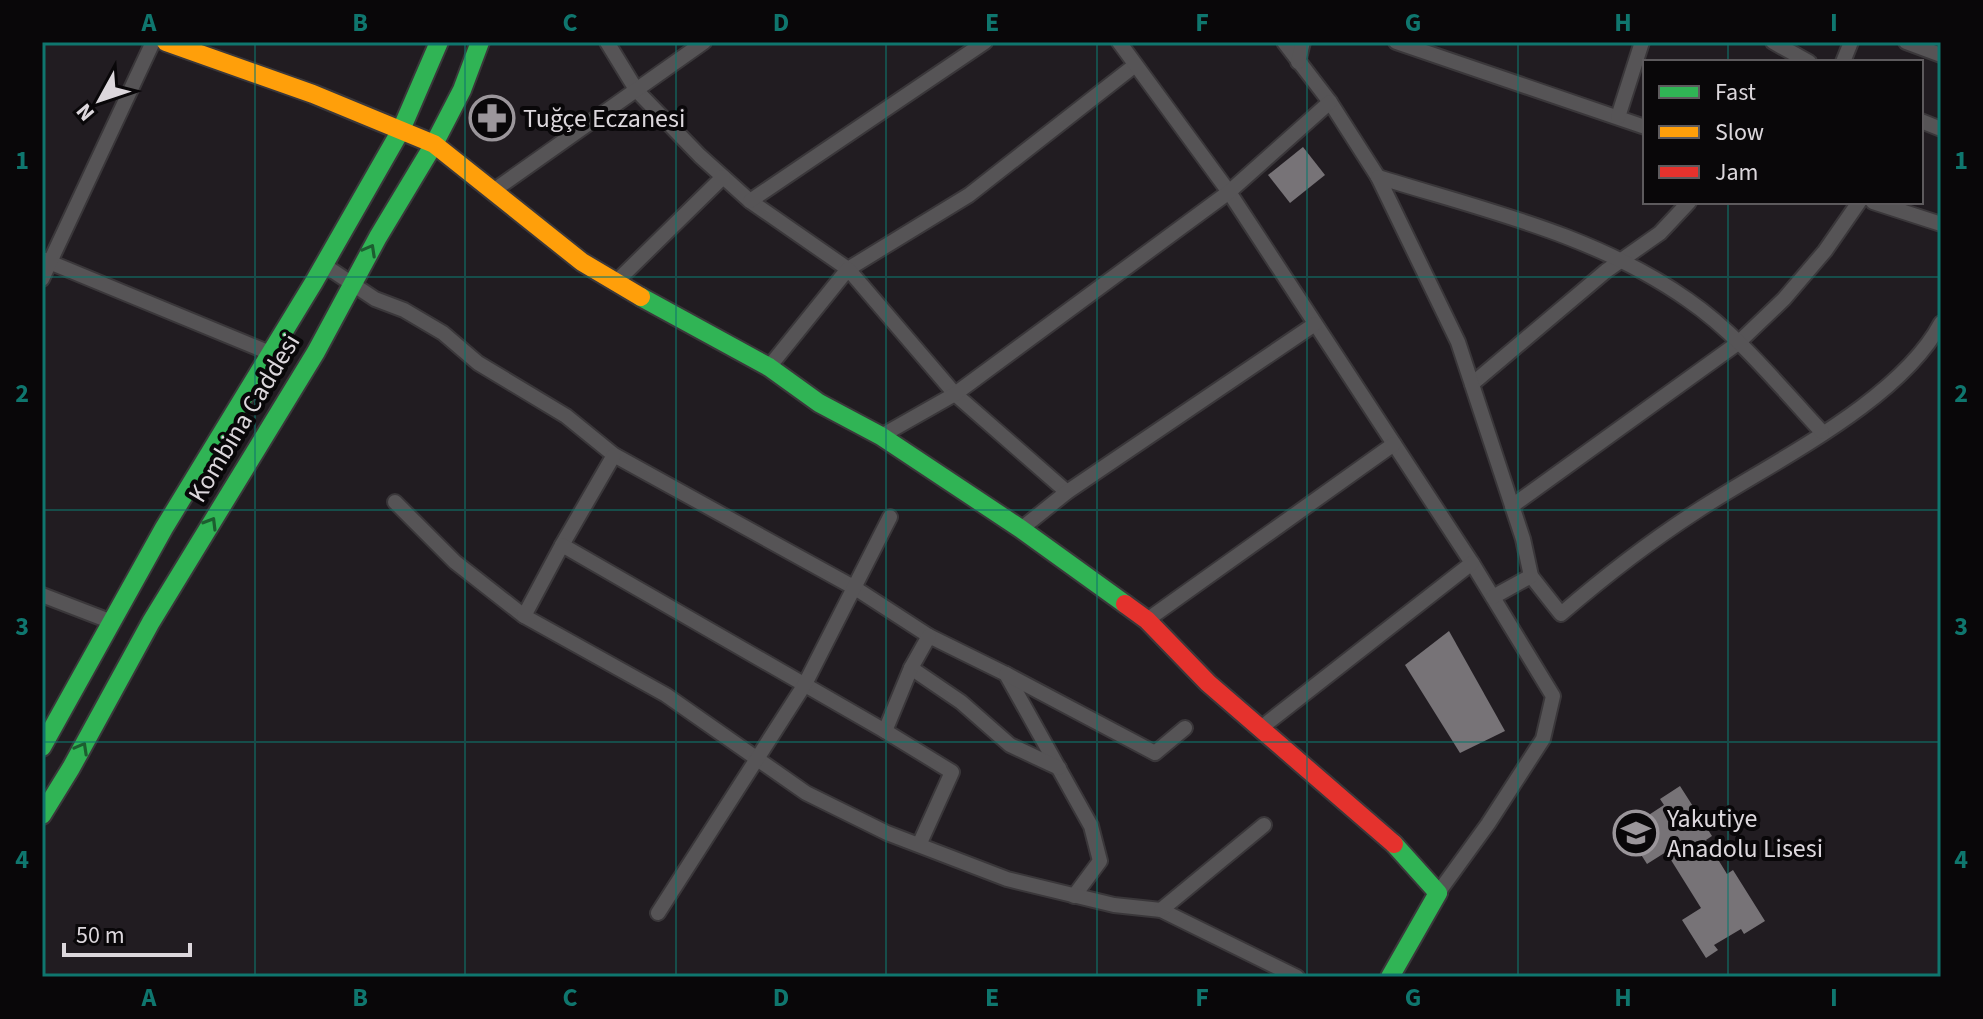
<svg xmlns="http://www.w3.org/2000/svg" width="1983" height="1019" font-family="'Source Sans 3',sans-serif">
  <style>
    .building { fill: #777377 }
    .lines { fill: none; stroke-linecap: round; stroke-linejoin: round }
    .street-casing { stroke: #3a373a; stroke-width: 18 }
    .fast-casing { stroke: #3a373a; stroke-width: 22 }
    .slow-casing { stroke: #3a373a; stroke-width: 22 }
    .jam-casing { stroke: #3a373a; stroke-width: 22 }
    .street { stroke: #565456; stroke-width: 14 }
    .fast { stroke: #30b455; stroke-width: 18 }
    .slow { stroke: #ff9f0a; stroke-width: 18 }
    .jam { stroke: #e5322d; stroke-width: 18 }
    .oneway { stroke: #1c5e2f }
    .grid { fill: none; stroke: #0f766e; stroke-width: 2; stroke-opacity: 0.55 }
    .labels { text-anchor: middle; dominant-baseline: central; stroke-width: 8; stroke-linejoin: round; paint-order: stroke }
    .poi-label { font-size: 26px; fill: #dcd7dc; stroke: #090709; text-anchor: start }
    .street-label { font-size: 26px; fill: #dcd7dc; stroke: #090709 }
    .neatline { fill: none; stroke: #0f766e; stroke-width: 3 }
    .grid-label { font-size: 26px; text-anchor: middle; font-weight: bold; fill: #0f766e }
  </style>
  <rect width="100%" height="100%" fill="#211c21"/>
  <g class="building">
    <polygon points="1303,147 1325,175 1290,203 1268,175"/>
    <polygon points="1449,631 1505,731 1460,753 1405,665"/>
    <polygon points="1680,786 1712,836 1706,840 1727,874 1733,870 1765,921 1744,934 1741,929 1714,945 1718,950 1706,958 1682,920 1701,908 1666,852 1647,864 1621,823 1634,816 1638,822 1664,805 1660,799"/>
  </g>
  <g class="lines">
    <g class="street-casing">
      <g id="street">
        <polyline points="607,42 637,91 700,156 750,201 848,269 969,195 1134,66"/>
        <polyline points="1119,42 1229,192 1472,563 1553,696 1543,739 1488,824 1438,893"/>
        <polyline points="1284,42 1330,102 1378,177"/>
        <polyline points="1396,42 1645,127"/>
        <polyline points="1773,42 1809,62"/>
        <polyline points="1906,42 1941,55"/>
        <polyline points="1298,62 1303,42"/>
        <polyline points="1843,62 1851,42"/>
        <polyline points="1618,117 1642,42"/>
        <polyline points="1921,121 1941,129"/>
        <polyline points="493,191 704,42"/>
        <polyline points="750,201 985,42"/>
        <polyline points="1873,202 1941,224"/>
        <polyline points="42,259 270,353"/>
        <polyline points="324,265 375,299 404,310 443,333 478,363 566,416 614,455 855,588 929,636 1006,674 1091,826 1100,861 1074,896"/>
        <polyline points="42,279 153,42"/>
        <polyline points="615,283 723,177"/>
        <polyline points="769,367 848,269 955,394 1067,492"/>
        <polyline points="1472,384 1606,271 1660,233 1689,202"/>
        <polyline points="881,436 955,394 1229,192 1330,102"/>
        <polyline points="395,502 455,562 524,616"/>
        <polyline points="1512,506 1738,343 1784,299 1825,251 1859,202"/>
        <polyline points="1021,529 1067,492 1315,324"/>
        <polyline points="562,545 614,455"/>
        <path d="M1531,576l30,38c43,-37 88,-72 136,-103 75,-49 202,-109 244,-188"/>
        <polyline points="42,595 112,622"/>
        <path d="M1493,597l38,-21 -8,-37 -65,-197 -80,-165c106,33 218,58 310,123 51,35 92,87 134,132"/>
        <polyline points="1147,620 1394,444"/>
        <polyline points="911,668 961,702 1010,745 1059,768"/>
        <polyline points="1006,674 1155,753 1185,728"/>
        <polyline points="1262,727 1472,563"/>
        <polyline points="885,731 911,668 929,636"/>
        <polyline points="919,845 952,772 885,731 562,545 524,616 666,695 806,793 887,833 1007,879 1114,905 1161,910 1297,977"/>
        <polyline points="1161,910 1264,825"/>
        <polyline points="658,913 805,684 890,517"/>
      </g>
    </g>
    <g class="fast-casing">
      <g id="fast">
        <polyline points="641,297 769,367 819,403 881,436 1021,529 1125,604"/>
        <polyline points="42,747 164,528 314,282 401,130 439,42"/>
        <polyline points="42,815 71,768 151,622 316,352 378,237 434,144 462,90 480,42"/>
        <polyline points="1390,977 1438,893 1394,844"/>
      </g>
    </g>
    <g class="slow-casing">
      <polyline id="slow" points="166,42 313,94 434,144 582,262 641,297"/>
    </g>
    <g class="jam-casing">
      <polyline id="jam" points="1125,604 1147,620 1208,683 1394,844"/>
    </g>
    <use href="#street" class="street"/>
    <use href="#fast" class="fast"/>
    <use href="#slow" class="slow"/>
    <use href="#jam" class="jam"/>
  </g>
  <defs><path id="oneway-chevron" d="M-2-3.5L2.5 0L-2 3.5" fill="none" stroke-width="1.6" stroke-linecap="round" stroke-linejoin="round" transform="scale(2)"/></defs>
  <g class="oneway">
    <use href="#oneway-chevron" transform="translate(370 250) rotate(-61)"/>
    <use href="#oneway-chevron" transform="translate(211 523) rotate(-59)"/>
    <use href="#oneway-chevron" transform="translate(82 748) rotate(-61)"/>
  </g>
  <path class="grid" d="M255,42v935M465,42v935M676,42v935M886,42v935M1097,42v935M1307,42v935M1518,42v935M1728,42v20M1728,202v775M42,277h1899M42,510h1899M42,742h1899"/>
  <defs>
    <g id="pharmacy-ring" transform="scale(2.3)"><circle r="9.5" fill="#090709" stroke="#9b969b" stroke-width="1.5"/><path d="M-2-6h4v4h4v4h-4v4h-4v-4h-4v-4h4Z" fill="#9b969b"/></g>
    <g id="school-ring" transform="scale(2.3)"><circle r="9.5" fill="#090709" stroke="#9b969b" stroke-width="1.5"/><path d="M0-5L7-2L0 1L-7-2ZM-4 1L0 2.5L4 1V4Q0 6-4 4Z" fill="#9b969b"/></g>
  </defs>
  <g fill-rule="evenodd">
    <use href="#pharmacy-ring" x="492" y="118"/>
    <use href="#school-ring" x="1636" y="833"/>
  </g>
  <g class="labels">
    <g class="poi-label">
      <text x="523" y="118">Tuğçe Eczanesi</text>
      <text x="1667" y="818">Yakutiye<tspan x="1667" dy="30">Anadolu Lisesi</tspan></text>
    </g>
    <g class="street-label">
      <text transform="translate(244 418) rotate(-59)">Kombina Caddesi</text>
    </g>
  </g>
  <rect width="1983" height="1019" fill="none" stroke="#090709" stroke-width="88"/>
  <rect x="1643" y="60" width="280" height="144" fill="#090709" stroke="#5d5a5d" stroke-width="2"/>
  <rect x="1659" y="86" width="40" height="12" fill="#30b455" stroke="#5d5a5d" stroke-width="2"/>
  <text x="1715" y="100" font-size="24" fill="#dcd7dc">Fast</text>
  <rect x="1659" y="126" width="40" height="12" fill="#ff9f0a" stroke="#5d5a5d" stroke-width="2"/>
  <text x="1715" y="140" font-size="24" fill="#dcd7dc">Slow</text>
  <rect x="1659" y="166" width="40" height="12" fill="#e5322d" stroke="#5d5a5d" stroke-width="2"/>
  <text x="1715" y="180" font-size="24" fill="#dcd7dc">Jam</text>
  <g transform="translate(100 100) rotate(230)" stroke="#090709" stroke-width="6" paint-order="stroke">
  <path d="M0-6L14 30L0 20L-14 30Z" fill="#dcd7dc"/>
  <text y="-12" font-size="22" font-weight="bold" text-anchor="middle" fill="#dcd7dc">N</text>
  </g>
  <path d="M64 943v12h126v-12" fill="none" stroke="#dcd7dc" stroke-width="4"/>
  <text x="76" y="943" font-size="24" fill="#dcd7dc" stroke="#090709" stroke-width="6" paint-order="stroke">50 m</text>
  <rect x="44" y="44" width="1895" height="931" class="neatline"/>
  <g class="grid-label">
    <text x="149" y="31">A</text>
    <text x="360" y="31">B</text>
    <text x="570" y="31">C</text>
    <text x="781" y="31">D</text>
    <text x="992" y="31">E</text>
    <text x="1202" y="31">F</text>
    <text x="1413" y="31">G</text>
    <text x="1623" y="31">H</text>
    <text x="1834" y="31">I</text>
    <text x="22" y="169">1</text>
    <text x="1961" y="169">1</text>
    <text x="22" y="402">2</text>
    <text x="1961" y="402">2</text>
    <text x="22" y="635">3</text>
    <text x="1961" y="635">3</text>
    <text x="22" y="868">4</text>
    <text x="1961" y="868">4</text>
    <text x="149" y="1006">A</text>
    <text x="360" y="1006">B</text>
    <text x="570" y="1006">C</text>
    <text x="781" y="1006">D</text>
    <text x="992" y="1006">E</text>
    <text x="1202" y="1006">F</text>
    <text x="1413" y="1006">G</text>
    <text x="1623" y="1006">H</text>
    <text x="1834" y="1006">I</text>
  </g>
</svg>
